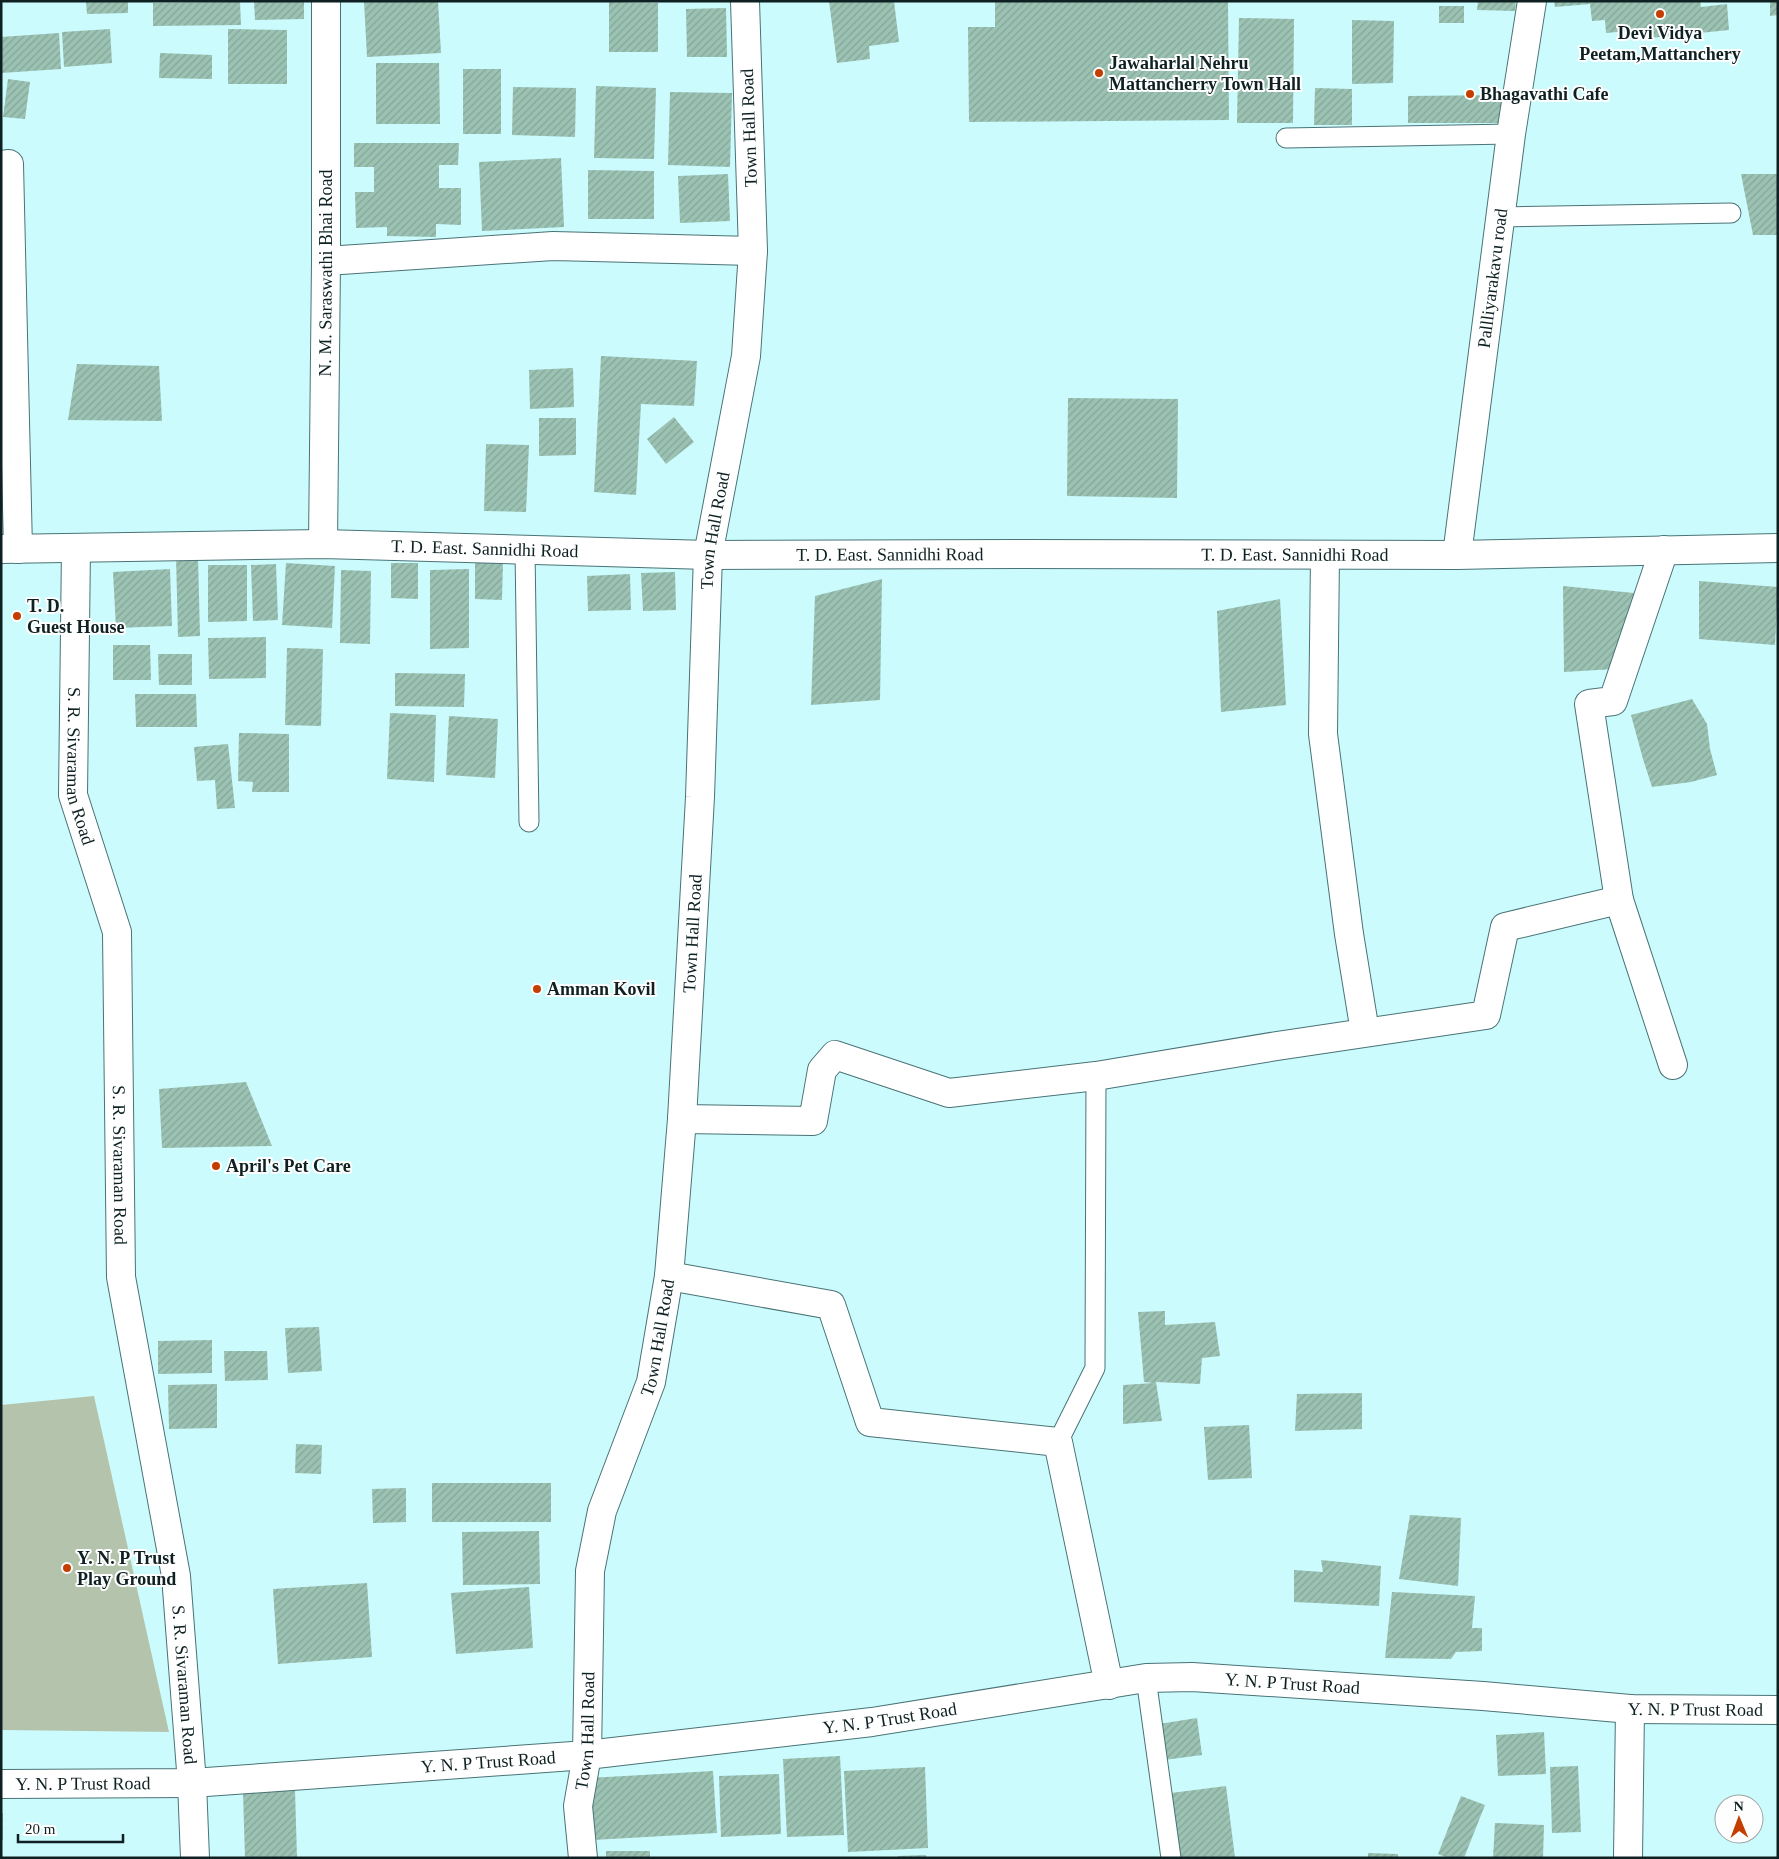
<svg xmlns="http://www.w3.org/2000/svg" width="1779" height="1859" font-family="'Times New Roman',serif">
  <style>
    .garden { fill: #b4c4ac }
    .building { fill: url(#building-hatch) }
    .lines { fill: none; stroke-linecap: round; stroke-linejoin: round }
    .lane-casing { stroke: #497376; stroke-width: 21 }
    .street-casing { stroke: #497376; stroke-width: 30 }
    .secondary-casing { stroke: #497376; stroke-width: 30 }
    .lane { stroke: #fff; stroke-width: 19 }
    .street { stroke: #fff; stroke-width: 28 }
    .secondary { stroke: #fff; stroke-width: 28 }
    .poi-dot { fill: #c43d01; stroke: #fefefe; stroke-width: 2 }
    .labels { text-anchor: middle; dominant-baseline: central; stroke-width: 4; stroke-linejoin: round; paint-order: stroke }
    .poi-label { font-size: 18px; font-weight: bold; fill: #0e2021; stroke: #fefefe; text-anchor: start }
    .street-label { font-size: 18px; fill: #0e2021; stroke: #fefefe }
  </style>
  <defs>
    <pattern id="building-hatch" width="6" height="6" patternUnits="userSpaceOnUse" patternTransform="scale(1.25)"><rect width="6" height="6" fill="#9bc2b2"/><path d="M-1 1l2-2M0 6l6-6M5 7l2-2" fill="none" stroke="#84a699"/></pattern>
  </defs>
  <rect width="100%" height="100%" fill="#ccfbfe"/>
  <polygon class="garden" points="94,1396 169,1732 1,1730 1,1405"/>
  <g class="building">
    <polygon points="86,1 128,1 128,13 87,14"/>
    <polygon points="254,1 304,1 304,19 255,20"/>
    <polygon points="364,1 438,1 441,53 367,57"/>
    <polygon points="829,1 894,1 899,42 869,46 870,59 837,63"/>
    <polygon points="995,1 1228,1 1229,120 969,122 968,27 995,27"/>
    <polygon points="1478,1 1516,1 1515,11 1477,10"/>
    <polygon points="1554,1 1700,1 1701,7 1727,4 1729,30 1650,38 1649,29 1606,33 1605,20 1592,21 1590,4 1555,7"/>
    <polygon points="1770,1 1778,1 1778,15 1770,16"/>
    <polygon points="240,2 241,25 153,26 153,3"/>
    <polygon points="609,2 658,3 658,52 609,52"/>
    <rect x="1439" y="6" width="25" height="17"/>
    <polygon points="726,8 727,57 687,57 686,9"/>
    <polygon points="1239,18 1294,19 1293,123 1237,123"/>
    <polygon points="1352,20 1394,21 1393,83 1352,84"/>
    <polygon points="110,29 112,63 64,67 62,32"/>
    <polygon points="228,29 287,30 287,84 228,84"/>
    <polygon points="59,33 61,69 1,73 1,37"/>
    <polygon points="160,53 212,55 212,79 159,78"/>
    <polygon points="376,63 439,63 440,124 376,124"/>
    <rect x="463" y="69" width="38" height="65"/>
    <polygon points="8,79 30,82 25,119 3,117"/>
    <polygon points="596,86 656,88 654,159 594,158"/>
    <polygon points="513,87 576,88 575,137 512,135"/>
    <polygon points="1315,88 1352,89 1352,125 1314,125"/>
    <polygon points="670,92 732,93 730,167 668,165"/>
    <polygon points="1503,95 1504,123 1408,123 1408,96"/>
    <polygon points="354,143 459,143 458,165 439,165 439,188 461,188 461,225 436,224 436,237 387,236 387,227 356,228 355,192 374,192 374,167 354,167"/>
    <polygon points="561,158 564,227 482,231 479,162"/>
    <polygon points="588,170 654,171 654,219 588,219"/>
    <polygon points="728,174 730,221 680,223 678,176"/>
    <polygon points="1741,174 1778,174 1778,235 1753,235"/>
    <polygon points="601,356 697,361 694,406 641,404 636,495 594,492"/>
    <polygon points="77,364 159,366 162,421 68,420"/>
    <polygon points="573,368 574,407 530,409 529,370"/>
    <polygon points="1068,398 1178,399 1177,498 1067,496"/>
    <polygon points="674,417 694,442 666,464 647,439"/>
    <polygon points="539,418 576,418 576,455 539,456"/>
    <polygon points="486,444 529,445 526,512 484,511"/>
    <polygon points="176,556 198,556 200,636 178,637"/>
    <polygon points="475,561 503,561 502,600 475,599"/>
    <polygon points="286,563 335,566 332,628 282,625"/>
    <polygon points="391,563 418,563 418,599 391,598"/>
    <polygon points="276,564 278,620 253,621 251,565"/>
    <polygon points="208,565 247,565 247,621 208,622"/>
    <polygon points="170,569 172,626 116,628 113,572"/>
    <polygon points="469,569 469,648 430,649 430,570"/>
    <polygon points="341,570 371,571 370,644 340,643"/>
    <polygon points="675,572 676,610 643,611 641,573"/>
    <polygon points="630,574 631,610 588,611 587,576"/>
    <polygon points="882,579 880,700 811,705 815,596"/>
    <polygon points="1699,581 1778,587 1775,645 1699,639"/>
    <polygon points="1563,586 1634,593 1615,669 1564,672"/>
    <polygon points="1280,599 1286,705 1221,712 1217,611"/>
    <polygon points="266,637 266,678 209,679 208,638"/>
    <polygon points="113,645 150,645 151,680 113,680"/>
    <polygon points="287,648 323,649 321,726 285,725"/>
    <polygon points="158,654 192,654 192,685 159,685"/>
    <polygon points="395,673 465,674 464,707 395,706"/>
    <polygon points="135,694 196,694 197,727 136,727"/>
    <polygon points="1692,699 1707,724 1710,749 1717,775 1691,782 1652,787 1643,759 1631,715"/>
    <polygon points="390,713 436,715 434,782 387,779"/>
    <polygon points="449,716 498,719 495,778 446,775"/>
    <polygon points="239,733 289,734 289,792 252,792 253,782 238,781"/>
    <polygon points="228,744 235,808 217,809 215,780 197,781 194,747"/>
    <polygon points="246,1082 272,1146 162,1148 159,1089"/>
    <polygon points="1165,1311 1165,1325 1215,1322 1220,1356 1202,1358 1200,1384 1156,1382 1162,1421 1123,1424 1123,1385 1154,1383 1144,1382 1138,1312"/>
    <polygon points="319,1327 322,1371 288,1373 285,1328"/>
    <polygon points="212,1340 212,1373 158,1374 158,1341"/>
    <polygon points="224,1351 267,1351 268,1380 225,1381"/>
    <polygon points="217,1384 217,1428 169,1429 168,1385"/>
    <polygon points="1362,1393 1362,1429 1295,1431 1297,1394"/>
    <polygon points="1249,1425 1252,1478 1208,1480 1204,1427"/>
    <polygon points="296,1444 322,1445 321,1474 295,1473"/>
    <rect x="432" y="1483" width="119" height="39"/>
    <polygon points="406,1488 406,1522 373,1523 372,1489"/>
    <polygon points="1410,1515 1461,1518 1458,1586 1399,1579"/>
    <polygon points="539,1531 540,1584 463,1585 462,1532"/>
    <polygon points="1321,1560 1381,1566 1379,1606 1294,1602 1294,1570 1323,1572"/>
    <polygon points="367,1583 372,1657 278,1664 273,1589"/>
    <polygon points="529,1587 533,1648 456,1654 451,1593"/>
    <polygon points="1392,1592 1475,1596 1472,1628 1482,1628 1482,1651 1456,1652 1451,1659 1385,1658"/>
    <polygon points="1197,1718 1202,1755 1164,1760 1159,1724"/>
    <polygon points="1544,1732 1546,1774 1498,1776 1496,1735"/>
    <polygon points="840,1756 844,1835 787,1837 783,1759"/>
    <polygon points="1578,1766 1581,1832 1552,1833 1550,1767"/>
    <polygon points="925,1767 928,1848 848,1852 844,1771"/>
    <polygon points="713,1771 717,1833 593,1840 589,1778"/>
    <polygon points="779,1774 781,1834 721,1837 719,1776"/>
    <polygon points="1226,1786 1235,1858 1180,1858 1171,1793"/>
    <polygon points="295,1790 297,1858 245,1858 243,1792"/>
    <polygon points="1461,1796 1485,1805 1464,1858 1448,1858 1438,1854"/>
    <rect x="1" y="1813" width="2" height="27"/>
    <polygon points="1495,1823 1544,1825 1543,1858 1493,1858"/>
    <rect x="606" y="1851" width="44" height="7"/>
    <polygon points="1368,1853 1398,1854 1398,1858 1368,1858"/>
    <polygon points="926,1855 926,1858 898,1858 898,1856"/>
  </g>
  <g class="lines">
    <g class="lane-casing">
      <g id="lane">
        <polyline points="1286,138 1511,134"/>
        <polyline points="1501,217 1731,213"/>
        <polyline points="525,550 529,822"/>
        <polyline points="1058,1442 1095,1368 1096,1076"/>
        <polyline points="1146,1678 1171,1858"/>
      </g>
    </g>
    <g class="street-casing">
      <g id="street">
        <polyline points="1,165 9,164 18,549"/>
        <polyline points="326,261 553,246 753,251"/>
        <path id="s1" d="M323,544l3,-283v-260"/>
        <path id="s2" d="M76,548l-3,247 44,137 4,345 55,299 16,207 3,75"/>
        <path id="s3" d="M1,549l322,-5 385,11 310,-1 439,1 321,-7"/>
        <polyline points="1325,555 1323,734 1349,934 1365,1032"/>
        <path id="s4" d="M1457,555l54,-421 21,-133"/>
        <polyline points="1619,900 1673,1065"/>
        <polyline points="682,1119 813,1121 822,1070 835,1055 949,1093 1096,1076 1277,1046 1486,1015 1505,927 1619,900 1589,704 1613,701 1664,550"/>
        <polyline points="669,1276 831,1305 870,1422 1058,1442 1109,1685"/>
        <path id="s5" d="M1,1784l191,-1 395,-28 285,-33 274,-44 46,-1 291,19 147,13 148,1"/>
        <polyline points="1628,1858 1630,1709"/>
      </g>
    </g>
    <g class="secondary-casing">
      <g id="secondary">
        <path id="s6" d="M583,1858l-5,-52 9,-51 3,-184 12,-60 49,-129 18,-106 13,-157 18,-322 8,-242 38,-199 7,-105 -8,-250"/>
      </g>
    </g>
    <use href="#lane" class="lane"/>
    <use href="#street" class="street"/>
    <use href="#secondary" class="secondary"/>
  </g>
  <g class="poi-dot">
    <circle cx="1660" cy="14" r="5"/>
    <circle cx="1099" cy="73" r="5"/>
    <circle cx="1470" cy="94" r="5"/>
    <circle cx="17" cy="616" r="5"/>
    <circle cx="537" cy="989" r="5"/>
    <circle cx="216" cy="1166" r="5"/>
    <circle cx="67" cy="1568" r="5"/>
  </g>
  <g class="labels">
    <g class="poi-label">
      <text x="1660" y="33" text-anchor="middle">Devi Vidya<tspan x="1660" dy="21">Peetam,Mattanchery</tspan></text>
      <text x="1109" y="63">Jawaharlal Nehru<tspan x="1109" dy="21">Mattancherry Town Hall</tspan></text>
      <text x="1480" y="94">Bhagavathi Cafe</text>
      <text x="27" y="606">T. D.<tspan x="27" dy="21">Guest House</tspan></text>
      <text x="547" y="989">Amman Kovil</text>
      <text x="226" y="1166">April's Pet Care</text>
      <text x="77" y="1558">Y. N. P Trust<tspan x="77" dy="21">Play Ground</tspan></text>
    </g>
    <g class="street-label">
      <text transform="translate(749 128) rotate(-92)">Town Hall Road</text>
      <text stroke="none"><textPath href="#s1" startOffset="271">N. M. Saraswathi Bhai Road</textPath></text>
      <text stroke="none"><textPath href="#s4" startOffset="279">Pallliyarakavu road</textPath></text>
      <text stroke="none"><textPath href="#s6" startOffset="1342">Town Hall Road</textPath></text>
      <text stroke="none"><textPath href="#s3" startOffset="484">T. D. East. Sannidhi Road</textPath></text>
      <text stroke="none"><textPath href="#s3" startOffset="889">T. D. East. Sannidhi Road</textPath></text>
      <text stroke="none"><textPath href="#s3" startOffset="1294">T. D. East. Sannidhi Road</textPath></text>
      <text stroke="none"><textPath href="#s2" startOffset="219">S. R. Sivaraman Road</textPath></text>
      <text stroke="none"><textPath href="#s6" startOffset="938">Town Hall Road</textPath></text>
      <text stroke="none"><textPath href="#s2" startOffset="624">S. R. Sivaraman Road</textPath></text>
      <text stroke="none"><textPath href="#s6" startOffset="532">Town Hall Road</textPath></text>
      <text stroke="none"><textPath href="#s5" startOffset="1298">Y. N. P Trust Road</textPath></text>
      <text stroke="none"><textPath href="#s2" startOffset="1149">S. R. Sivaraman Road</textPath></text>
      <text stroke="none"><textPath href="#s5" startOffset="1702">Y. N. P Trust Road</textPath></text>
      <text stroke="none"><textPath href="#s5" startOffset="892">Y. N. P Trust Road</textPath></text>
      <text stroke="none"><textPath href="#s6" startOffset="128">Town Hall Road</textPath></text>
      <text stroke="none"><textPath href="#s5" startOffset="488">Y. N. P Trust Road</textPath></text>
      <text stroke="none"><textPath href="#s5" startOffset="82">Y. N. P Trust Road</textPath></text>
    </g>
  </g>
  <rect width="1779" height="1859" fill="none" stroke="#0e2021" stroke-width="5"/>
  <g transform="translate(1739 1819) rotate(359)"><circle r="24" fill="#fefefe" stroke="#9ea5a6"/>
  <path d="M0-4L9 19L0 12L-9 19Z" fill="#c43d01"/>
  <text y="-8" font-size="14" font-weight="bold" text-anchor="middle" fill="#0e2021">N</text>
  </g>
  <path d="M18 1834v8h105v-8" fill="none" stroke="#0e2021" stroke-width="2.5"/>
  <text x="25" y="1834" font-size="15" fill="#0e2021" stroke="#fefefe" stroke-width="4" paint-order="stroke">20 m</text>
</svg>
